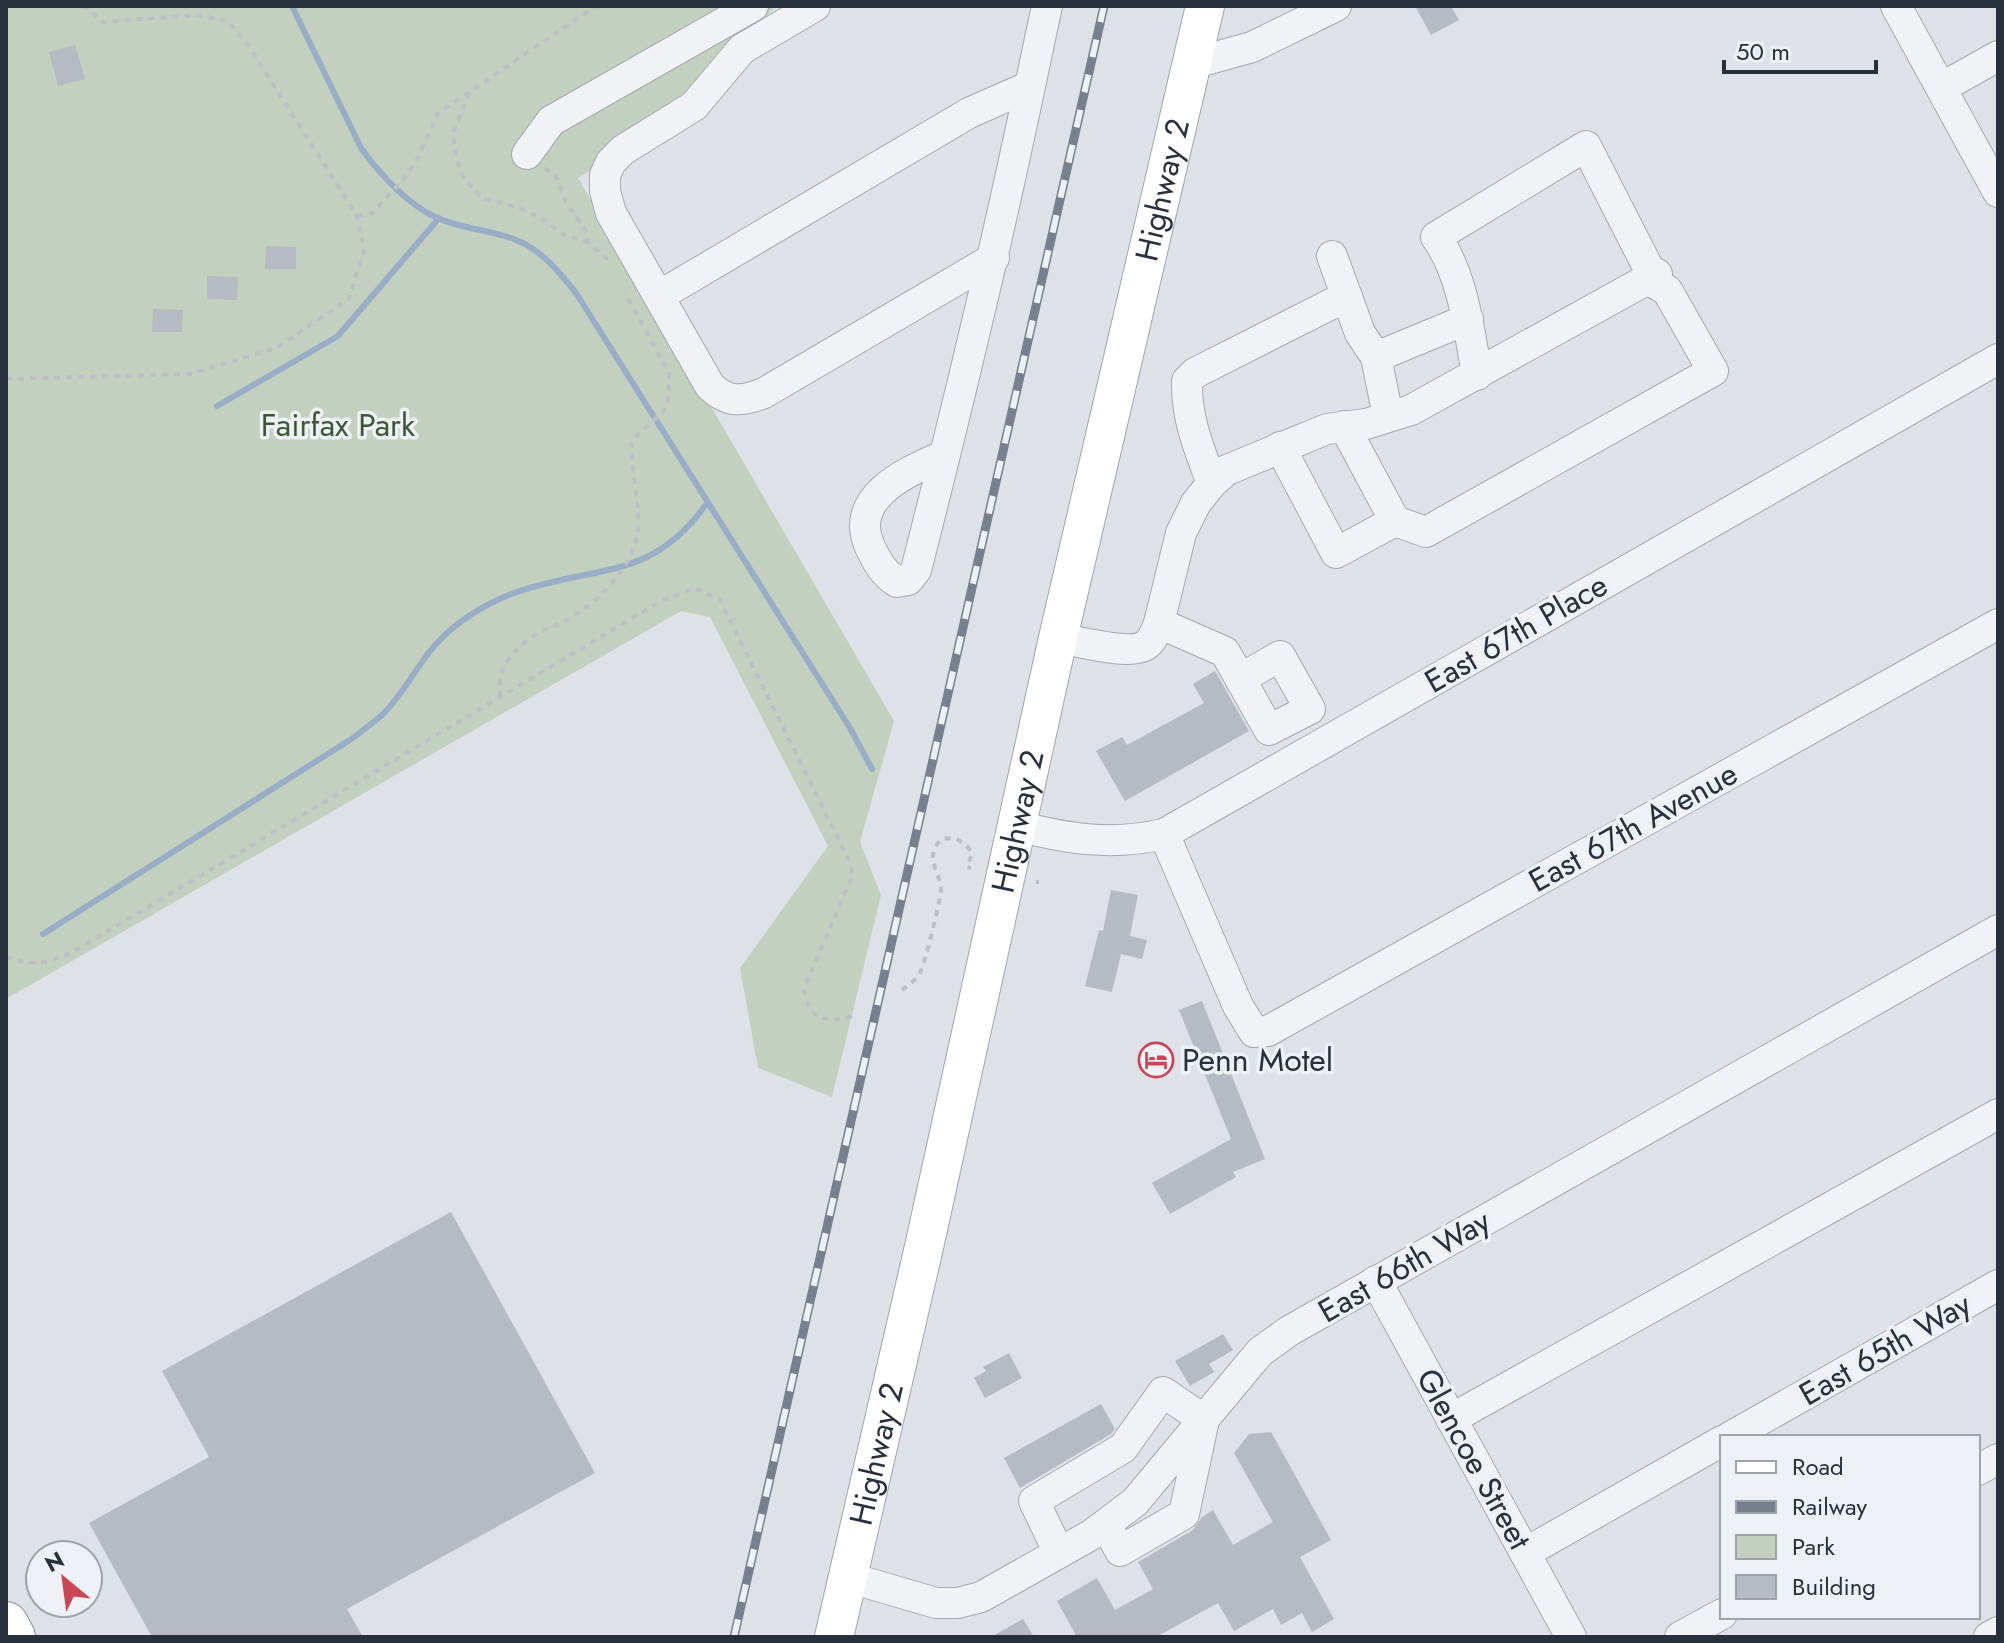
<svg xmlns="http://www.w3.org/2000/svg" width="2004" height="1643" font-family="Jost,sans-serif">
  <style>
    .green { fill: #c3d0bf }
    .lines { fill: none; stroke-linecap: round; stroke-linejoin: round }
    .stream { stroke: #99aec6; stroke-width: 6 }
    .building { fill: #b5bac3 }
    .minor-casing { stroke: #a4a8b1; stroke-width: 32 }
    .major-casing { stroke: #9da5b2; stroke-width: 40 }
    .highway-casing { stroke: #868e9d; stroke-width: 46 }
    .path { stroke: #bcbfc5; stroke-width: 4; stroke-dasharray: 6 6; stroke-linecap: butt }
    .minor { stroke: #f0f2f5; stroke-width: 30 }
    .major { stroke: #fff; stroke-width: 38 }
    .highway { stroke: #fff; stroke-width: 44 }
    .rail-casing { stroke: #788090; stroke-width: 9 }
    .rail { stroke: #edf0f5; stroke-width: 6; stroke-dasharray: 18; stroke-linecap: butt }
    .labels { text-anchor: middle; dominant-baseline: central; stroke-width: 7; stroke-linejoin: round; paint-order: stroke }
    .street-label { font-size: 32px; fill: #282f3d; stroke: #edf0f5 }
    .park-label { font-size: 32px; fill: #3b5835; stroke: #edf0f5 }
    .poi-label { font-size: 32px; fill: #282f3d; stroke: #edf0f5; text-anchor: start }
  </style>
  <rect width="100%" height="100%" fill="#dee1e7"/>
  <polygon class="green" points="6,6 775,6 694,106 578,178 894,721 860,842 881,895 832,1097 758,1068 740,968 828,846 710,617 681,611 6,999"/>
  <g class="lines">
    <g class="stream">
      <path d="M292,6l69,142c19,26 43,53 72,68 26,13 56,13 83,24 26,10 43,32 60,53l274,435 22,41"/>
      <polyline points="217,406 338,336 439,218"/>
      <path d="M43,934l310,-196c10,-8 20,-15 29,-23 22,-21 35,-51 56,-73 19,-21 49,-39 76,-49 80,-29 137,-10 193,-90"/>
    </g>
  </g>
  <g class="building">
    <polygon points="1415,6 1451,6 1459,20 1431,35"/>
    <polygon points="75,45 85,79 58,86 49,52"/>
    <polygon points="266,246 296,247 296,269 265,269"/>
    <polygon points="207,276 238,277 237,300 207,299"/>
    <polygon points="153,309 183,310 182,332 152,332"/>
    <polygon points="1215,671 1249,731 1125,801 1096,751 1122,737 1127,745 1204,703 1193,684"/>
    <polygon points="1111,890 1138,895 1130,936 1147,940 1142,959 1121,954 1112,992 1085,986 1099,930 1103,931"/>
    <polygon points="1202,1001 1265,1159 1233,1172 1236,1177 1170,1214 1152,1183 1231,1139 1179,1010"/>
    <polygon points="451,1212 595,1473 347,1609 363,1637 152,1637 89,1523 209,1457 162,1371"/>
    <polygon points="1223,1334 1233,1350 1209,1364 1214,1372 1190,1386 1175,1361"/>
    <polygon points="1009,1353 1022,1378 985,1398 974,1378 986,1371 983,1367"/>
    <polygon points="1101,1404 1115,1429 1111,1434 1020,1488 1004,1458"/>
    <polygon points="1271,1432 1331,1540 1300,1557 1334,1619 1312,1632 1302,1613 1281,1625 1273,1609 1234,1631 1218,1603 1156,1637 1077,1637 1057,1601 1097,1578 1115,1610 1153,1589 1138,1562 1193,1530 1202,1517 1213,1510 1233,1545 1273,1522 1234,1453 1249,1434"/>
    <polygon points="1023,1619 1034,1637 991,1637"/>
  </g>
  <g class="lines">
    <g class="minor-casing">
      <g id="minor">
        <path d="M815,6l-73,43 -48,57 -71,44 -12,12 -6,13v16l6,22 99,173c18,17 31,16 54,7l230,-135"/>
        <polyline points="1896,6 1998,192"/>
        <polyline points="1191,64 1252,47 1336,6"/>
        <polyline points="1941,88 1998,56"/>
        <polyline points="527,154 551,121 753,6"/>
        <polyline points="1332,256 1360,333 1376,357 1388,416"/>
        <polyline points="659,296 969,113 1030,86 1047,6"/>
        <polyline points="1376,357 1468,319"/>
        <path d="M1477,375c-8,-46 -14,-100 -41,-138l150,-91 67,131"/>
        <polyline points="1280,447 1336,553 1395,521 1344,426"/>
        <path d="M945,455c-36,16 -98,41 -75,92 7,15 14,27 27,35l11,-2 8,-10c41,-161 80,-321 114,-484"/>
        <path d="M1212,483c-13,-34 -26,-65 -25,-102l8,-8 152,-77"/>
        <polyline points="1395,521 1426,532 1713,371 1667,290 1648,280"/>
        <polyline points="1159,623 1225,652 1269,730 1310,709 1280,656 1240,679"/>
        <path d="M1058,638c20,3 72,18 88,7 7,-5 10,-14 13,-22l22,-90 15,-30 16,-20 15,-13 100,-41 39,-5 45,-14 246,-136"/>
        <path d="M1017,826c52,13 94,20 147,8l834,-475"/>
        <polyline points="1164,834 1238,1006 1254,1032 1268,1031 1998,624"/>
        <polyline points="1376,1281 1571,1637"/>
        <polyline points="1451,1419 1998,1114"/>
        <polyline points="1730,1437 1998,1285"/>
        <polyline points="1978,1470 1998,1459"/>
        <polyline points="1059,1553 1034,1501 1123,1448 1163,1392 1204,1420 1184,1514 1120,1551 1106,1525"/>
        <polyline points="1525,1553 1722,1441"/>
        <polyline points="847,1577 936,1603 958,1603 981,1597 1091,1535 1135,1502 1249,1365 1260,1352 1289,1331 1998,930"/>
        <polyline points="1680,1637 1722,1614"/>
        <polyline points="1989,1637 1998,1632"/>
      </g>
    </g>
    <g class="major-casing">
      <g id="major">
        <path id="s1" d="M834,1637l90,-390 134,-609 147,-632"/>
      </g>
    </g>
    <g class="highway-casing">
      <polyline id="highway" points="6,1624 13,1637"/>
    </g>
    <g class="path">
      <polyline points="469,93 453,133 456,159 464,179 482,198 517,207 541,218 564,235 588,242"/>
      <polyline points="545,168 557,178 566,203 586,231 588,242 608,260"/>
      <polyline points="357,216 372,213 402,181 417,160 437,114 596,6"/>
      <polyline points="6,379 190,374 276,348 349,299 364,249 357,216 248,45 228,21 197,15 103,22 84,6"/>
      <path d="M500,697c0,-6 -1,-13 0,-19 2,-16 24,-38 39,-45 11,-6 23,-9 33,-16 27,-17 52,-42 63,-73 10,-29 -6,-71 -3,-104l31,-28 6,-17v-22l-44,-80"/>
      <polyline points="1036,882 1039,882"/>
      <path d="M6,957c28,10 39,6 65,-4l590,-352 34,-13 25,12 131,265 1,12 -48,111c3,30 22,37 48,28"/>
      <path d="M902,990c6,-5 15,-10 18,-17 5,-10 22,-77 21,-86 -2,-13 -11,-24 -7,-37 7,-20 31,-12 38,4l-5,13 4,1"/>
    </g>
    <use href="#minor" class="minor"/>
    <use href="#major" class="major"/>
    <use href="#highway" class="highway"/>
    <g class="rail-casing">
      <polyline id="rail" points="734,1637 1104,6"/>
    </g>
    <use href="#rail" class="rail"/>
  </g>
  <defs>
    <g id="hotel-ring" transform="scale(1.8)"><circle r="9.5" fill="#edf0f5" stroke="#c94655" stroke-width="1.5"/><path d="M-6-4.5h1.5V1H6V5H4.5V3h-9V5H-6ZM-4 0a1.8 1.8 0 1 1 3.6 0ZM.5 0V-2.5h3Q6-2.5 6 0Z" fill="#c94655"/></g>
  </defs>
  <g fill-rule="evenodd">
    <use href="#hotel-ring" x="1156" y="1060"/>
  </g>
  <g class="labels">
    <g class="street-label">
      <text stroke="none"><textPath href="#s1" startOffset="1484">Highway 2</textPath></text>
      <text transform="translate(1516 633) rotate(-30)">East 67th Place</text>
      <text stroke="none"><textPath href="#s1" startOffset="836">Highway 2</textPath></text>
      <text transform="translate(1633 827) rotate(-29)">East 67th Avenue</text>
      <text transform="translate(1404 1266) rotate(-30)">East 66th Way</text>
      <text transform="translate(1885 1349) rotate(-30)">East 65th Way</text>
      <text stroke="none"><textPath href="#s1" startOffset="188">Highway 2</textPath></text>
      <text transform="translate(1474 1459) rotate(61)">Glencoe Street</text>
    </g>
    <g class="park-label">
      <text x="338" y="425">Fairfax Park</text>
    </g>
    <g class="poi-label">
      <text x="1182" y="1060">Penn Motel</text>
    </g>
  </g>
  <rect width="2004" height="1643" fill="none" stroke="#282f3d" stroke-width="16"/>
  <rect x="1720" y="1435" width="260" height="184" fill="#edf0f5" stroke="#9ea3ab" stroke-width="2"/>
  <rect x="1736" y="1461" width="40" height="12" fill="#ffffff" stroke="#9ea3ab" stroke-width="2"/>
  <text x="1792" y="1475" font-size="24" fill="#282f3d">Road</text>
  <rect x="1736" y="1501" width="40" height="12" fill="#788090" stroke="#9ea3ab" stroke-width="2"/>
  <text x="1792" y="1515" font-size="24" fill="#282f3d">Railway</text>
  <rect x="1736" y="1535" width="40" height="24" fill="#c3d0bf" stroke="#9ea3ab" stroke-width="2"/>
  <text x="1792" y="1555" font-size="24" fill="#282f3d">Park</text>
  <rect x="1736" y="1575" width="40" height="24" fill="#b5bac3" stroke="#9ea3ab" stroke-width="2"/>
  <text x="1792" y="1595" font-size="24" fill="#282f3d">Building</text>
  <g transform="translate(64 1579) rotate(331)"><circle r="38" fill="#edf0f5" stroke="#9ea3ab" stroke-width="2"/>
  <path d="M0-6L14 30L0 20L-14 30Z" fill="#c94655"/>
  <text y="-12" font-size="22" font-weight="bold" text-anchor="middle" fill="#282f3d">N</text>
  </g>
  <path d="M1724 60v12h152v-12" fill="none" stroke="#282f3d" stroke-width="4"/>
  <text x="1736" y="60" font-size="24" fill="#282f3d" stroke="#edf0f5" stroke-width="6" paint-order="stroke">50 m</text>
</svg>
